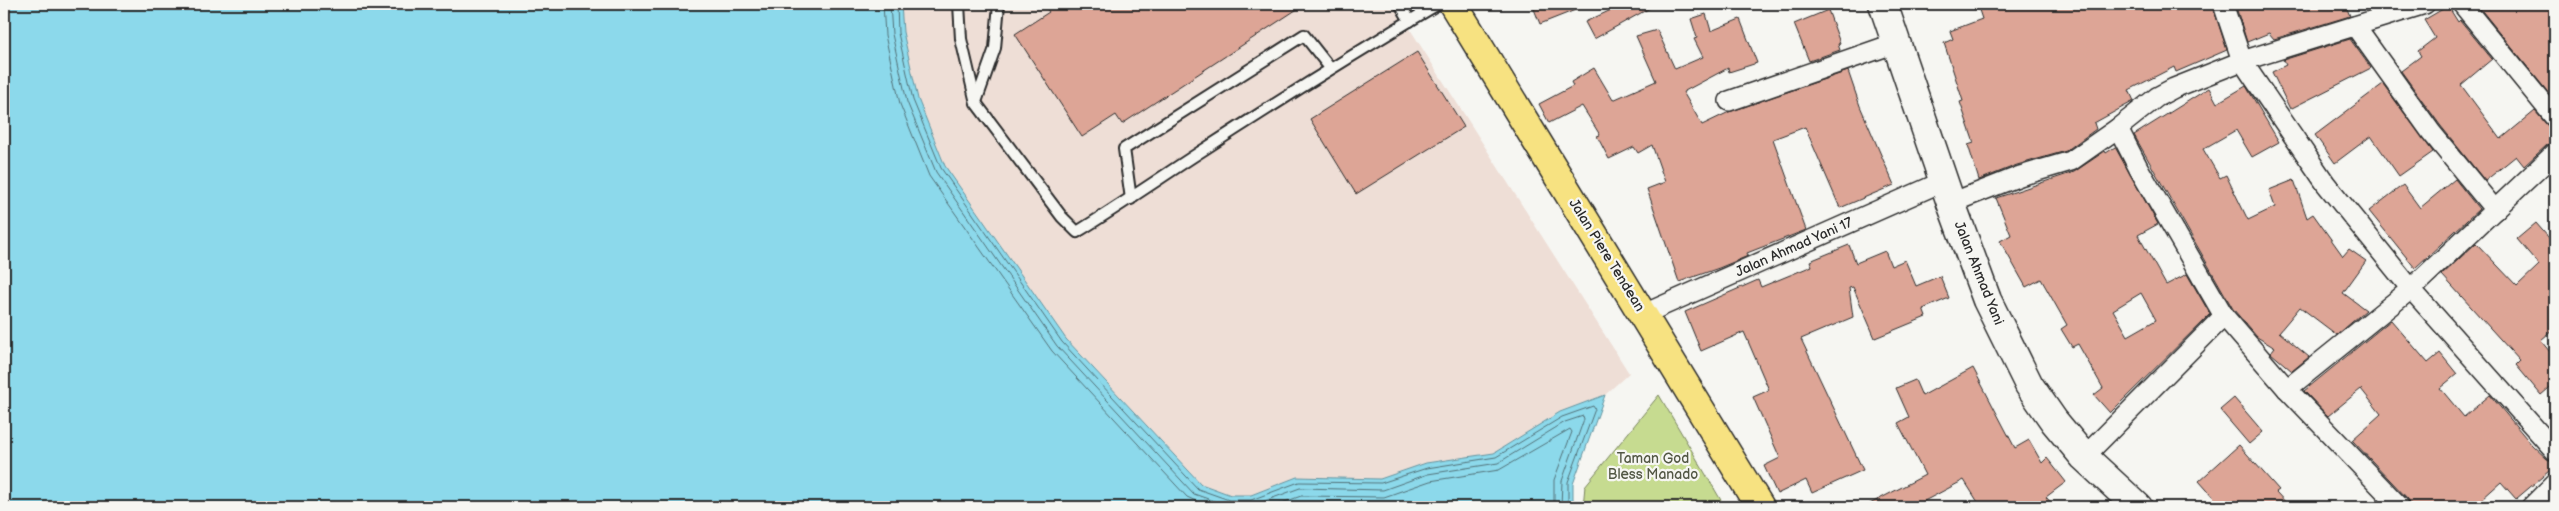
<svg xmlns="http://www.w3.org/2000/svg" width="2559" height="511" font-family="'Balsamiq Sans',sans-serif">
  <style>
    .built { fill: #eeded6 }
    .green { fill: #c6db90; stroke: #78835e }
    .water { fill: #8cd9eb; stroke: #65939e }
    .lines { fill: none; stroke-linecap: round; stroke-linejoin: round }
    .shore { stroke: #527178; stroke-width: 1 }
    .building { fill: #dda596; stroke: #2b2b2b; fill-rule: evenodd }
    .lane-casing { stroke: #2b2b2b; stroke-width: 14 }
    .street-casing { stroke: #2b2b2b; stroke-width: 22 }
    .secondary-casing { stroke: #2b2b2b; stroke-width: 31 }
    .highway-casing { stroke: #2b2b2b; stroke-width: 31 }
    .lane { stroke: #f6f6f2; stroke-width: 10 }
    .street { stroke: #f6f6f2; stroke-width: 19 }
    .secondary { stroke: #f6f6f2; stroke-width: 28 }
    .highway { stroke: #f7e281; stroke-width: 28 }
    .labels { text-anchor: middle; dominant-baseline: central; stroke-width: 4.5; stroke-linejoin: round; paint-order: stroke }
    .street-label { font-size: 14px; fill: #2b2b2b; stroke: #f6f6f2 }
    .park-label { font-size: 14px; fill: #525744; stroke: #f6f6f2 }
  </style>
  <rect width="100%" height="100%" fill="#f6f6f2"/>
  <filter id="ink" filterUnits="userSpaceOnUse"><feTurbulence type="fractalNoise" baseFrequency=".02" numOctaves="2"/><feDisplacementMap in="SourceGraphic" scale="10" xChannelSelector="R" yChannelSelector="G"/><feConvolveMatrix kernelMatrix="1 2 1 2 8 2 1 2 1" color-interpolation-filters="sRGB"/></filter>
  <g filter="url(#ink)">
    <polygon class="built" points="901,4 1394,4 1629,373 1605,395 1560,412 1494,453 1426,463 1380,479 1297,477 1251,495 1231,495 1201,484 1066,339 945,166 918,99 903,32"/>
    <polygon class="green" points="1659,395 1725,507 1583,507 1585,486"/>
    <polygon class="water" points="4,4 901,4 903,32 918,99 945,166 1066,339 1201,484 1231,495 1251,495 1297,477 1380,479 1426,463 1494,453 1560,412 1605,395 1573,484 1573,507 4,507"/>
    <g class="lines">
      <g class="shore">
        <polyline points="883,4 885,35 900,104 929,176 1052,351 1187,497 1209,507"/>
        <polyline points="890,4 892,34 907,102 936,172 1057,346 1194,494 1228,506 1251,506 1300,488 1383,490 1428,474 1498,463 1565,422 1583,416 1584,419 1562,481 1561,507"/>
        <polyline points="897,4 898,33 913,100 941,168 1062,342 1198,489 1229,500 1251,500 1299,482 1381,483 1427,468 1496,457 1562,417 1593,406 1595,409 1568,482 1568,507"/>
        <polyline points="1271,507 1301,496 1384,497 1430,481 1499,470 1570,429 1572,432 1554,480 1554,507"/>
      </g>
    </g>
    <g class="building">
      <polygon points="1043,4 1305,4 1122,124 1116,115 1082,137 1015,34 1049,12"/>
      <polygon points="1532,4 1588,4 1588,5 1540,24"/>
      <polygon points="1624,4 1657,4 1594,39 1585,22"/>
      <polygon points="1977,4 2212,4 2227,50 2176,72 2174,67 2129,90 2134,101 2094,123 2096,129 2066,151 2017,165 1979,180 1968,145 1974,143 1960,102 1963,101 1944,43 1953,39 1950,31 1982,19"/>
      <polygon points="2235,4 2345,4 2350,16 2274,39 2269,33 2247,42"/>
      <polygon points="2480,4 2555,4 2555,101 2478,6"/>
      <polygon points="2448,6 2458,22 2460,20 2492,59 2461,85 2501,139 2535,111 2547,125 2555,129 2555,142 2547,145 2524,166 2516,156 2485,181 2440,125 2401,71 2421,56 2418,51 2435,38 2424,20"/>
      <polygon points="1828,10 1840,43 1838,44 1840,50 1809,61 1794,24"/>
      <polygon points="1706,14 1711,31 1740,19 1757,63 1729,72 1728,68 1683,92 1702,125 1729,112 1848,71 1860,106 1894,185 1840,208 1805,127 1773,139 1806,230 1747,253 1748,256 1719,268 1679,282 1647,189 1665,182 1652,145 1638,153 1634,147 1609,159 1597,136 1600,135 1582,106 1549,123 1539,104 1573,86 1571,82 1594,68 1613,100 1656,81 1636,36 1657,30 1675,69 1703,57 1694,39 1697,38 1691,19"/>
      <polygon points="2350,39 2371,68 2290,109 2272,72 2286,65 2283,60"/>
      <polygon points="1417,52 1464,127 1356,194 1310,119"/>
      <polygon points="2383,84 2433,152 2399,176 2371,136 2335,163 2315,135"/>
      <polygon points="2246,86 2279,142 2252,157 2236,130 2203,149 2220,178 2226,175 2248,220 2275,207 2269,190 2294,180 2307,218 2313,214 2343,256 2349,249 2366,261 2343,293 2366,310 2337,335 2300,307 2279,332 2309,357 2292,371 2271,353 2275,348 2257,337 2233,309 2134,135 2209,88 2217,103"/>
      <path d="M2115,147l43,77 -20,11 28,50 21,-11 23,40 -100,99 -16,-18 9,-7 -25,-44 -6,3 -11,-18 6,-4 -26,-46 -15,8 -26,-46 11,-6 -15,-37 78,-26 31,-21 1,2zM2141,293l15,27 -28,16 -15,-26z"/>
      <polygon points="2455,179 2479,209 2415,268 2369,211 2403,185 2420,208"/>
      <polygon points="2536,223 2555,245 2555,329 2541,341 2555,358 2555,383 2541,395 2516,365 2520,361 2442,275 2476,243 2517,286 2539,265 2517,239"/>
      <polygon points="1849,245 1856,263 1885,251 1891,266 1905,260 1916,286 1940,276 1949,298 1923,309 1926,317 1875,338 1853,287 1849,288 1853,317 1801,339 1863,470 1812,493 1806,480 1777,494 1764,466 1780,458 1753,397 1769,390 1744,332 1701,351 1685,312 1758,280 1761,287 1812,266 1810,261"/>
      <polygon points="2391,320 2428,363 2440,353 2457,374 2440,388 2464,417 2490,395 2532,445 2547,459 2555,462 2555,466 2516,499 2501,482 2473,507 2412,507 2408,499 2352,440 2381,414 2361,389 2328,416 2304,391"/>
      <polygon points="1973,368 2015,448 2029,440 2042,463 2047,458 2066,482 2046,497 2055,507 1981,507 1964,480 1913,507 1864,507 1925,475 1898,423 1909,417 1896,388 1915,380 1922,396"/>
      <polygon points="2234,398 2263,432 2249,444 2220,410"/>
      <polygon points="2239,445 2279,490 2276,492 2290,507 2222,507 2199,481"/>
    </g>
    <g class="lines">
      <g class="lane-casing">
        <g id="lane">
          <path d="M959,4l2,35 15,64 86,114 15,15c41,-25 80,-52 120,-78 80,-52 160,-102 241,-150"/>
          <polyline points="1400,4 1410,21"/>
          <polyline points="976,102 995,48 999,4"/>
          <polyline points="1131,199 1124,149 1304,35 1330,68"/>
        </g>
      </g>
      <g class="street-casing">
        <g id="street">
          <polyline points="2223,4 2242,61 2326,184 2411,289 2555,451"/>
          <polyline points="2462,4 2555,118"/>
          <polyline points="2355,26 2431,132 2495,210"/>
          <polyline points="1729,101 1896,43"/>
          <polyline points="1951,203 2020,176 2071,161 2118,128 2157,97 2174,88 2242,61 2425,4"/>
          <polyline points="1644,314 1944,181"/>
          <polyline points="2224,316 2287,389 2400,507"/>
          <polyline points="2287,389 2411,289 2555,153"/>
          <polyline points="2084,457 2224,316 2139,169 2118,128"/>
          <polyline points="2531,507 2555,483"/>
        </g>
      </g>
      <g class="secondary-casing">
        <polyline id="secondary" points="1883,4 1951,203 1987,300 2029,385 2054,421 2084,457 2138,507"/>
      </g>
      <g class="highway-casing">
        <polyline id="highway" points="1453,4 1760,507"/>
      </g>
      <use href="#lane" class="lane"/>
      <use href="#street" class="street"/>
      <use href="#secondary" class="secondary"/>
      <use href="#highway" class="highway"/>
    </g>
  </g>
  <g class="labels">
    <g class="street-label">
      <text transform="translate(1794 247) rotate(-24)">Jalan Ahmad Yani 17</text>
      <text transform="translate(1607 255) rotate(58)">Jalan Piere Tendean</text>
      <text transform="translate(1979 273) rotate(68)">Jalan Ahmad Yani</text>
    </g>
    <g class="park-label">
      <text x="1653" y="458">Taman God<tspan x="1653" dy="16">Bless Manado</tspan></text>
    </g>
  </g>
  <rect width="2559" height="511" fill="none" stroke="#f6f6f2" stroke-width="20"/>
  <rect x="10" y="10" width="2539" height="491" fill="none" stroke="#2b2b2b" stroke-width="2" filter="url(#ink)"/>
</svg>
